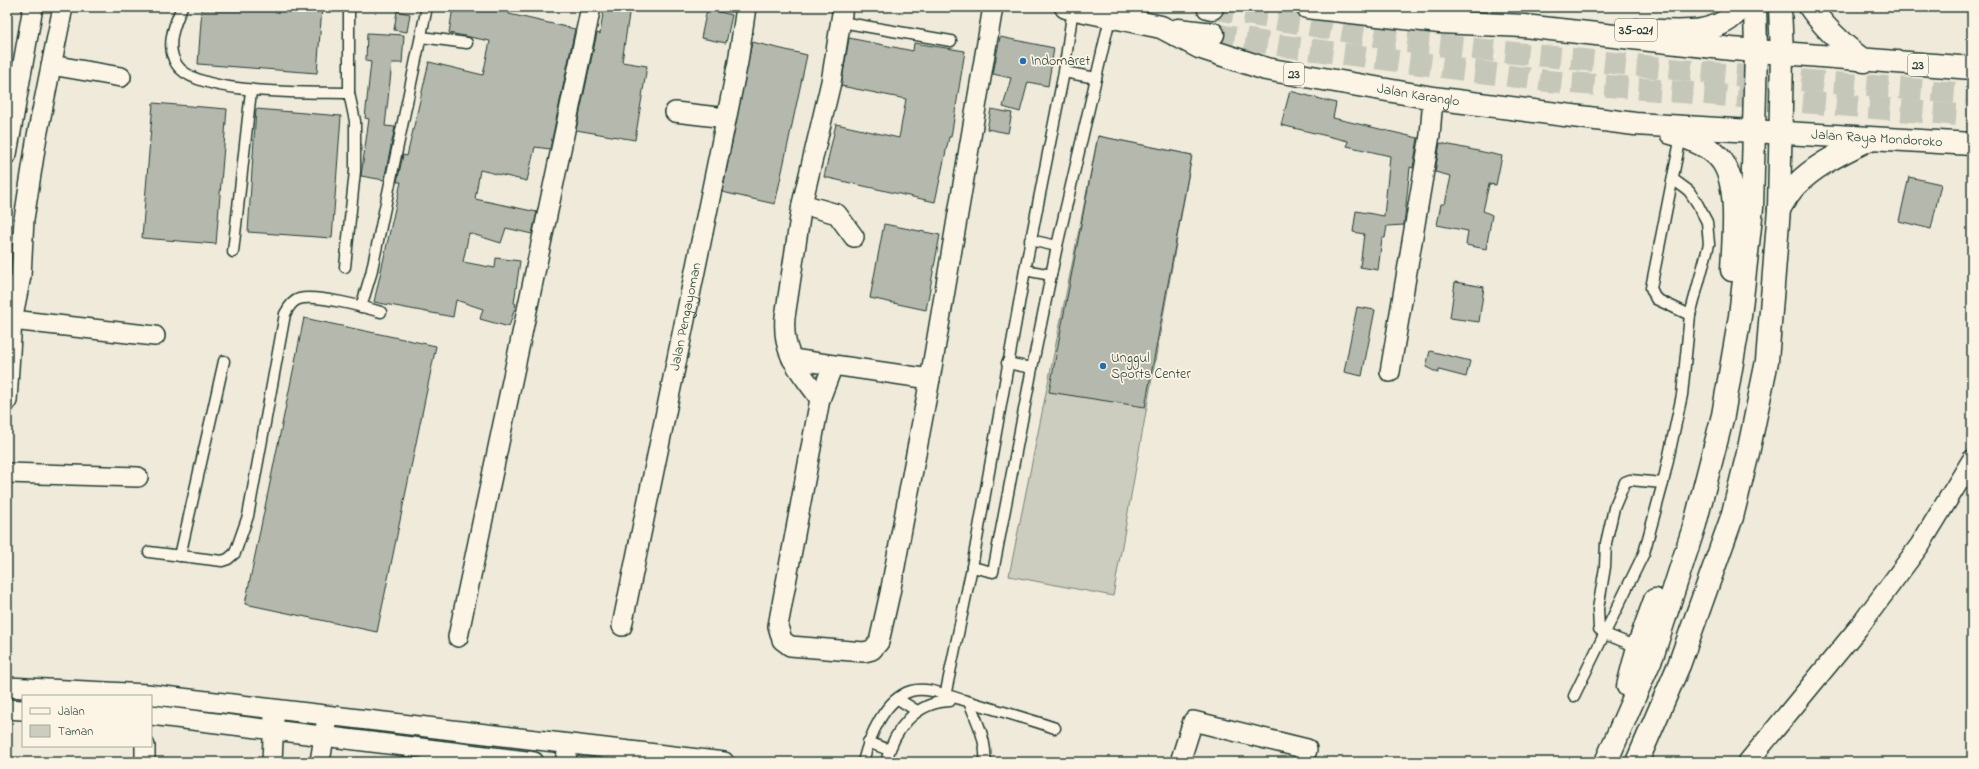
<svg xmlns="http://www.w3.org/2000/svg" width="1979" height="769" font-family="'Indie Flower',sans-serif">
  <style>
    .green { fill: #cccdbf; stroke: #76857a }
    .building { fill: #b5b9ad; stroke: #1f3d34 }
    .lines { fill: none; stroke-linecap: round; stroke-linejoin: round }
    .highway-tunnel { stroke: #c5c7b9; stroke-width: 22; stroke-dasharray: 22 11; stroke-linecap: butt }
    .lane-casing { stroke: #1f3d34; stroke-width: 13 }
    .street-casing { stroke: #1f3d34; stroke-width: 22 }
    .primary-casing { stroke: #1f3d34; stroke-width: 25 }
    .highway-casing { stroke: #1f3d34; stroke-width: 25 }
    .lane { stroke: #fcf5e5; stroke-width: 10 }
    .street { stroke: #fcf5e5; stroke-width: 19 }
    .primary { stroke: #fcf5e5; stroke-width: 22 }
    .highway { stroke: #fcf5e5; stroke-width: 22 }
    .poi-dot { fill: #1f6fb2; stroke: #fcf5e5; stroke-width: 1.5 }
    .labels { text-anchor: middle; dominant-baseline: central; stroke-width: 3.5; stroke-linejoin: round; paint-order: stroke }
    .shield { fill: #fcf5e5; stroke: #617469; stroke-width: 1 }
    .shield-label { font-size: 13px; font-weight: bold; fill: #1f3d34 }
    .poi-label { font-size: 14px; fill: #1f3d34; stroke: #fcf5e5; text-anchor: start }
    .street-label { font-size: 14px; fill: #1f3d34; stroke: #fcf5e5 }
  </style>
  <rect width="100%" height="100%" fill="#efeada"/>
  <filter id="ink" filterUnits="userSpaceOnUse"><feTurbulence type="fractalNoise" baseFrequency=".025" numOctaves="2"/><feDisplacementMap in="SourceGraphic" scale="8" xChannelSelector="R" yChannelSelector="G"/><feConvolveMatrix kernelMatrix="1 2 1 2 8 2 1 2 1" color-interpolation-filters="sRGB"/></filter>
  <g filter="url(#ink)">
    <polygon class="green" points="1098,136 1192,155 1113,596 1009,576"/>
    <g class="building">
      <polygon points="202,7 322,7 317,73 198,64"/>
      <polygon points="453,7 510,7 509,14 575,29 550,149 535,147 527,181 480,170 475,199 537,212 532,234 506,228 501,243 469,233 463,262 495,268 496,258 520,261 514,303 516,304 509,327 480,319 483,309 456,300 453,317 374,302 401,182 397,182 403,155 407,156 429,62 483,75 490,41 449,33"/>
      <polygon points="604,7 630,7 622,62 647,66 635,140 576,130 597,33 600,34"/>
      <polygon points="707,9 732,15 726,43 701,38"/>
      <polygon points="397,11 410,14 407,32 394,30"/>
      <polygon points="367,33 404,35 402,63 392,63 385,126 395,127 384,180 361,176 369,119 365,118 371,62 366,61"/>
      <polygon points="1000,37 1054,48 1048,86 1028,82 1020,112 1003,107 1011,78 993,74"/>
      <polygon points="849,38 913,51 914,43 965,51 951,137 949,137 935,202 824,177 836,124 899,138 906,99 841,86"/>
      <polygon points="752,42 807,55 775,204 722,192"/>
      <polygon points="1290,91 1336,103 1333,118 1418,138 1413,168 1410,167 1404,225 1387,226 1385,238 1382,238 1378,270 1360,267 1364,234 1353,232 1356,211 1384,216 1390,156 1347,146 1348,141 1281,125"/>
      <polygon points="153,103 227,109 216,244 142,238"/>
      <polygon points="256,109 341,116 332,238 248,232"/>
      <polygon points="991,109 1012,113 1008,133 987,129"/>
      <polygon points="1098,136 1192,155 1145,407 1049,392"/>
      <polygon points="1440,143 1502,156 1496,185 1489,184 1483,211 1492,215 1486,249 1466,245 1468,231 1437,225 1441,204 1445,204 1451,176 1435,172"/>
      <polygon points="1909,177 1941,184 1931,229 1899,221"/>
      <polygon points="884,224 940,235 926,310 870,298"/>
      <polygon points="1455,282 1484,287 1479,322 1450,318"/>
      <polygon points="1357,307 1375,310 1362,376 1344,372"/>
      <polygon points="304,318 436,346 377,632 245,604"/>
      <polygon points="1430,351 1470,361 1466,377 1439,370 1438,373 1426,367"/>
    </g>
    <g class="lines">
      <g class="highway-tunnel">
        <polyline points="1212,8 1406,42 1723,74 1972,94"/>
        <polyline points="1213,34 1285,46 1548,81 1972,116"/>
      </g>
      <g class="lane-casing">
        <g id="lane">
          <path d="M182,7c-8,18 -17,40 -5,58 20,31 137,27 172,28"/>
          <polyline points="841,22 951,41"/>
          <polyline points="421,37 467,43"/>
          <polyline points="1064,72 1096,78"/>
          <polyline points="1681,136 1651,288 1656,299 1690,315"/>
          <polyline points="1030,240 1057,246"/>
          <polyline points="233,252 251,91"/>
          <polyline points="345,267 355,171 355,121 349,93 349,7"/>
          <polyline points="1025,270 1051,275"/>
          <polyline points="361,307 371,274 427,7"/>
          <polyline points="1007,363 1032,368 1057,246 1110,18"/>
          <path d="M149,552l73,9 6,-2 7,-6 13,-37 37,-202c3,-6 7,-13 14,-15 17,-5 65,8 82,13"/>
          <polyline points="180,556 224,361"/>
          <polyline points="972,567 993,572 1032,368"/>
          <polyline points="1640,648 1605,634 1599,629 1598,609 1605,567 1606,543 1614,508 1625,482 1630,480 1663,483"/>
          <polyline points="1574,696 1644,553 1663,483 1682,395 1690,315 1709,244 1707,222 1697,203 1689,191 1674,180"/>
          <polyline points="898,699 917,711"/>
          <polyline points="944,701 972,567 1025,270 1064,72 1073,8"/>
          <path d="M969,702c8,19 18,39 16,60"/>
          <polyline points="868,742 889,750"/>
          <path d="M863,762c6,-24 21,-63 48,-71 18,-5 39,6 56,10 29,9 59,17 88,27"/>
          <path d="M886,762c8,-32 29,-60 64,-61"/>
        </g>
      </g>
      <g class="street-casing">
        <g id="street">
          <path d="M843,7l-12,75 -29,122 -17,113c-3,39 14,52 35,82l-42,227 4,14 8,6 74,6 8,-2 7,-8 11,-49 40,-214 63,-372"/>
          <polyline points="51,65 121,77"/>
          <polyline points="675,112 726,118"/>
          <polyline points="7,154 33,7"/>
          <polyline points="802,204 837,214 854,237"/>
          <polyline points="12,320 155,336"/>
          <polyline points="792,359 930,379"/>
          <polyline points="1390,372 1430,135 1433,98"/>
          <polyline points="820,399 833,365"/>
          <polyline points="7,401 12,320 21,276 24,219 37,136 63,7"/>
          <polyline points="7,473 138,477"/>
          <path id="s1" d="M622,626l116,-564 8,-55"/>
          <polyline points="458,637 591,7"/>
          <polyline points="7,687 147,694 724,762"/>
          <polyline points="7,709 23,710"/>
          <polyline points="151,715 534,762"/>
          <polyline points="145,762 145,746"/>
          <polyline points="272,762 274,717"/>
          <polyline points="320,762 326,724"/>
          <polyline points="565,762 569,744"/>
          <polyline points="1180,762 1193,721 1307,749 1304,762"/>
          <polyline points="1748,762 1859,627 1920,545 1972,460"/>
        </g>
      </g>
      <g class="primary-casing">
        <g id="primary">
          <polyline points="1755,7 1756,51"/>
          <polyline points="1780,7 1782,53"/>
          <path d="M1810,7c15,22 33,38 54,54"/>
          <path d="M1639,30c34,1 79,9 102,-23"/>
        </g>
      </g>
      <g class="highway-casing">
        <g id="highway">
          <path id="s2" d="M1066,7l95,20 38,20 67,22 167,29 202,26 337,20"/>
          <polyline points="1208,7 1212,8"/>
          <polyline points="1307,7 1440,22 1524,26 1732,49 1972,68"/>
          <polyline points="1178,30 1213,34"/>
          <path d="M1671,133c18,5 40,13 51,28 18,26 11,79 10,109"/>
          <path d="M1779,209c5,-8 10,-17 16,-23 21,-22 49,-34 75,-47"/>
          <polyline points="1628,686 1638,647 1655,600"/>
          <polyline points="1606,762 1653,654 1695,524 1723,415 1740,316 1752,208 1756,51"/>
          <polyline points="1637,762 1679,665 1732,517 1748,453 1767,361 1779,209 1782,53"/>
        </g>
      </g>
      <use href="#lane" class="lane"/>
      <use href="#street" class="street"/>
      <use href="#primary" class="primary"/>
      <use href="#highway" class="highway"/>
    </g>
  </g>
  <g class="poi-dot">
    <circle cx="1023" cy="61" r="4"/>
    <circle cx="1103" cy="366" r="4"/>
  </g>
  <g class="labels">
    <g class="shield">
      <rect x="1615" y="19" width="42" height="22" rx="3"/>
      <rect x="1908" y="54" width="20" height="22" rx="3"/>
      <rect x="1284" y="63" width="20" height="22" rx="3"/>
    </g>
    <g class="shield-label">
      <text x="1636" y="30">35-021</text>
      <text x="1918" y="65">23</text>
      <text x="1294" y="74">23</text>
    </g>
    <g class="poi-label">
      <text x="1031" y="61">Indomaret</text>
      <text x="1111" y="358">Unggul<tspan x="1111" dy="16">Sports Center</tspan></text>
    </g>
    <g class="street-label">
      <text stroke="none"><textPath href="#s2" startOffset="365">Jalan Karanglo</textPath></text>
      <text stroke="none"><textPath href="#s2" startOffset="826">Jalan Raya Mondoroko</textPath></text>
      <text stroke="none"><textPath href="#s1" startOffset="316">Jalan Pengayoman</textPath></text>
    </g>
  </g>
  <rect width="1979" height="769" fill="none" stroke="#fcf5e5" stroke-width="24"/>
  <rect x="12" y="12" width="1955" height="745" fill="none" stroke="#1f3d34" stroke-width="1.5" filter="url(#ink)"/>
  <rect x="22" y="695" width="130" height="52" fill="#fcf5e5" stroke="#a4ab9e"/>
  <rect x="30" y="708" width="20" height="6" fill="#fcf5e5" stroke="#a4ab9e"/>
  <text x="58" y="715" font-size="12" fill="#1f3d34">Jalan</text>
  <rect x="30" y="725" width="20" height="12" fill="#cccdbf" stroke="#a4ab9e"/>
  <text x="58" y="735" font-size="12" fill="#1f3d34">Taman</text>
</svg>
